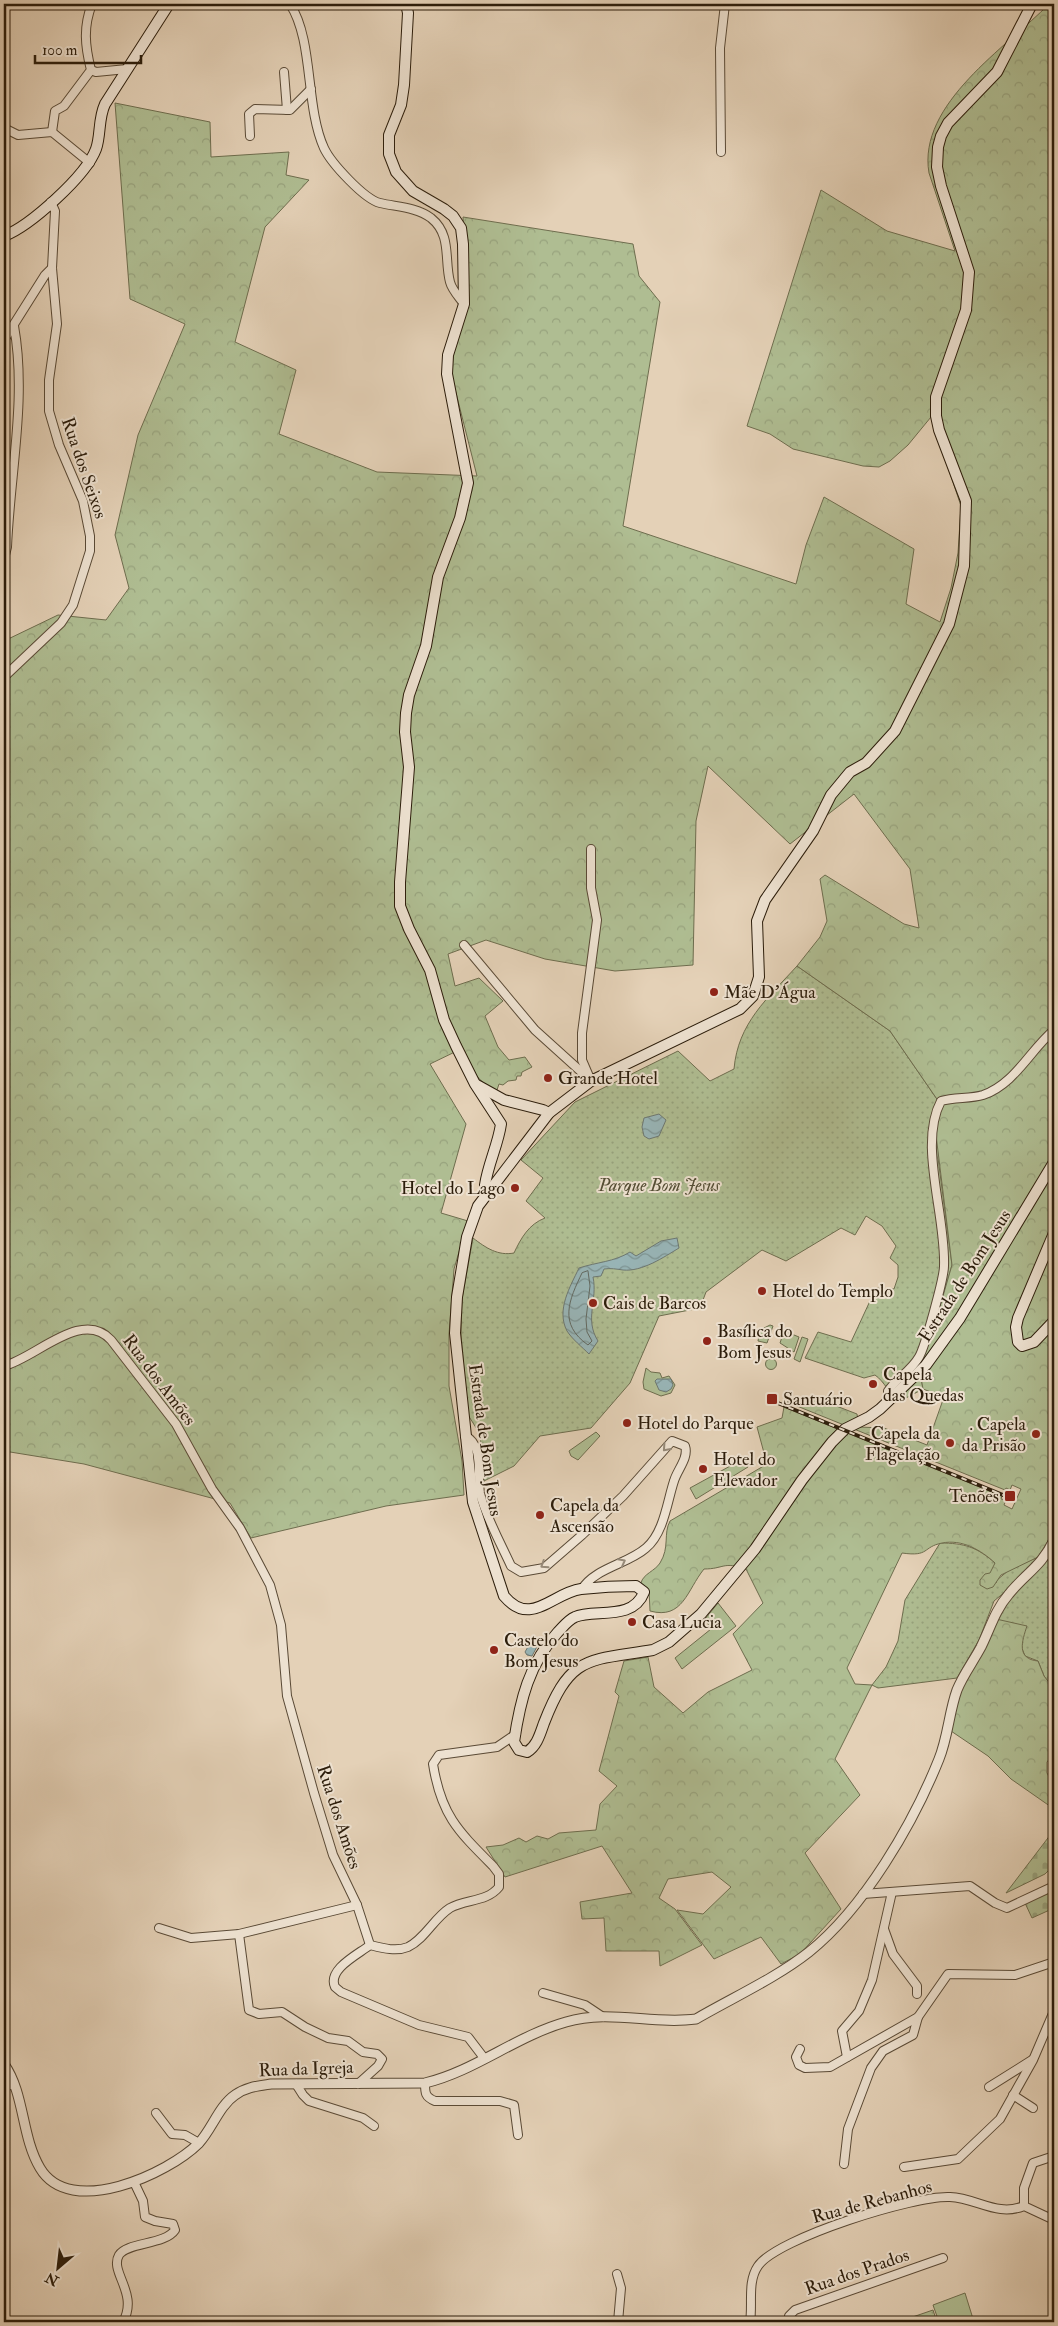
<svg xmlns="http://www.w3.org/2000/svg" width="1058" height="2326" font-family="'IM FELL Double Pica',serif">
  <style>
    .grass { fill: url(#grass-dots); stroke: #6e6d4e }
    .forest { fill: url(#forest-crowns); stroke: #6e6d4e }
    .cemetery { fill: url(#cemetery-stones); stroke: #6e6d4e }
    .garden { fill: #afbd92; stroke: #6e6d4e }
    .water { fill: url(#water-waves); stroke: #6d7872 }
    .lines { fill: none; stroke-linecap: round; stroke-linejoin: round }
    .shore { stroke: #626961; stroke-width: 1 }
    .minor-casing { stroke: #5a4a36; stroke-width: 10 }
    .tertiary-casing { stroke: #5a4a36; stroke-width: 11 }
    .secondary-casing { stroke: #2c1d0b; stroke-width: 12 }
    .minor { stroke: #ede1d0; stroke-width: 8 }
    .tertiary { stroke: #ede1d0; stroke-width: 9 }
    .secondary { stroke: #ede1d0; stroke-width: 10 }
    .rail-casing { stroke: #2c1d0b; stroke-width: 4 }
    .rail { stroke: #ede1d0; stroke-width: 2; stroke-dasharray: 5.5; stroke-linecap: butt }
    .oneway { stroke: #968977 }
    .poi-dot { fill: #8f2418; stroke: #ede1d0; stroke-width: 2 }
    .labels { text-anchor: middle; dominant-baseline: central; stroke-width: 4; stroke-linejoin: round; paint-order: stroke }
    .street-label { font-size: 18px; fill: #2c1d0b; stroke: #ede1d0 }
    .poi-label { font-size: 18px; fill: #2c1d0b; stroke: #ede1d0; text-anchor: start }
    .park-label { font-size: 18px; font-style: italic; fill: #534d34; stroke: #ede1d0 }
  </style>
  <defs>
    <pattern id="grass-dots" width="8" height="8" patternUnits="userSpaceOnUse" patternTransform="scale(1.25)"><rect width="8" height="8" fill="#afbd92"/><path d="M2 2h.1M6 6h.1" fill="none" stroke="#97a27d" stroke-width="1.8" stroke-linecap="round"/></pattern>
    <pattern id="forest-crowns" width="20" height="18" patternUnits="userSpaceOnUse" patternTransform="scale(1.25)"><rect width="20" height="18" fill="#afbd92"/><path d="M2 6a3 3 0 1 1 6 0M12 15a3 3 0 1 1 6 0" fill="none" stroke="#97a27d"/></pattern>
    <pattern id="cemetery-stones" width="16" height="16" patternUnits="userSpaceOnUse" patternTransform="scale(1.25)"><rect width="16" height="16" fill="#afbd92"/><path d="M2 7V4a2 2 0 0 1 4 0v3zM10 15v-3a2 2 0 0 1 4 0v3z" fill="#97a27d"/></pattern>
    <pattern id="water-waves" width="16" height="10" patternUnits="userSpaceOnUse" patternTransform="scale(1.25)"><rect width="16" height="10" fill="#98b5b7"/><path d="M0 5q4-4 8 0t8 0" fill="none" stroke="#7c9393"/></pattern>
  </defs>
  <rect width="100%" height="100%" fill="#e4d1b7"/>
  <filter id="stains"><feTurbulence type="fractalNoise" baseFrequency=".004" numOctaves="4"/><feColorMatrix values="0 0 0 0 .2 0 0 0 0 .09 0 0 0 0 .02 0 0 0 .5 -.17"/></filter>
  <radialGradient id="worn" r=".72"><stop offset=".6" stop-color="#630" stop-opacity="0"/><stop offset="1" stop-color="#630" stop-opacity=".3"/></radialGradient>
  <g class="grass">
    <path d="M797,966l93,65 51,74 -3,53 14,107 -18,62 -15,39 4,23 -19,10 -5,1c-11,-7 -14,-18 -24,-25l-11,3 -59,-20 13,-26 33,10 25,-54 18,1 4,-12v-12l-8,-7 6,-12 -14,-20 -16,-10 -11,19 -14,-7 -55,33 -24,-11 -56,42 -6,16 -41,8 -29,67 -39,45 -51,8 -26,30 -30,15 -4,-47 -12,-19 -7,-79 1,-37 11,-61c13,10 25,18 41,15 7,-15 15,-29 31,-35l-19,-17 17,-23 -22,-18 54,-58 103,-51 32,30 24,-12c4,-46 33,-70 63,-103z"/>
    <path d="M940,1543c24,0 37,4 55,20l1,20 1,-3 12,-10 29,-13 -26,29 -18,15 -15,39 -22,38 -79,10 -6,-3 14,-18 12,-26 7,-41z"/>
    <path d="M1054,1549v140l-10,-13 -6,-15 -13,-5 -4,-10 -25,-27c17,-29 41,-43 58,-70z"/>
    <polygon points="933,2310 937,2322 898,2322"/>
  </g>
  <g class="forest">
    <path d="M1049,4h5v1527l-16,26 -37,18 -8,12 -6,2 -7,-4v-5l5,-6 5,-1 5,-10c-14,-13 -33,-24 -53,-20 -20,4 -12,14 -40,10l-55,115 8,16 17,1 -37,74 25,36 -55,58 36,56 -41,45 -19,10 -20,-27 -47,22 -37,-49 26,4 28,-27 -19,-15 -44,7 -9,19 16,11 27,36 -42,21 -1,-15h-53l-2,-33 -22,1 -2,-17 52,-9 -30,-47 -97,31 -19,-30 17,-2 16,-7 7,4 11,-6 11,3 11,-6 37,-3 4,-26 17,-18 -18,-15 20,-75 -4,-4 9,-31 24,-4 6,30 29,26 25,-21 44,-22 -19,-36 30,-31 -17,-34c-23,-8 -22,0 -42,0 -17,21 -21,51 -54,42l-1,-21 -8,-7c2,-9 14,-12 19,-20 10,-16 3,-29 10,-42l97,-57 -10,-37 25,-9 2,-11 218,89 -1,3 5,1 -2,5 8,4 9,-20 -9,-4 -2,5 -4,-2 -1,2 -218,-88 6,-2 15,3 5,-6 44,17 2,13 25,1 43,17 17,-48 -21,-8 -4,-23 15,-39 18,-62 -17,-138 6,-22 -51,-74 -93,-65 23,-29 7,-16 -7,-42 5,-4 79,49 15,4 -9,-59 -56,-75 -64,50 -82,-78 -12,55 -3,144 -78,6 -70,-12 -59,-19 -38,14 7,32 24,-8 24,23 -18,15 13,31 11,13 16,-3 7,10 -10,5 -1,4h-4l-1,4 -8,1 -5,4 -4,-1 -2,6c-19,-5 -28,-26 -36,-41l-31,15 36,60 -25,89 27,8 -14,48 -5,65v52l13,75 2,34 -78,11 -135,32 -21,-35 -146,-39 -80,-13v-810l54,-26 48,5 23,-32 -14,-53 23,-100 47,-111 -55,-25 -15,-196 95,19 1,35 78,-5 -3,23 23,5 -44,47 -30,115 61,28 -17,64 98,38 100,4 -25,-99 1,-24 15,-46 -5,-90 170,27 6,32 21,26 -37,224 173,58 10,-39 18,-48 90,52 -8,55 34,18 11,-34 7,-35 3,-47 -30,-89 -23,28 -18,16 -11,6 -16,-1 -70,-17 -23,-15 -23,-8 74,-236 66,41 68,20 -26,-78c-12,-69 78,-126 120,-169z"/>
    <path d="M996,1619l31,7c-5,15 -11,33 11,35l6,15 10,13v64l-7,9v11l7,13v23l-43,-30 -23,-23 -37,-25 10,-44z"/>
  </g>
  <g class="cemetery">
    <polygon points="1054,1830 1054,1865 1045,1874 1006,1893"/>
    <polygon points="1054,1890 1054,1908 1032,1918 1025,1903"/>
  </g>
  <g class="garden">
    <polygon points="770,1325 773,1326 767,1343 758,1341 760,1330"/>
    <polygon points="784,1331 799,1337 794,1352 780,1343"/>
    <polygon points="802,1337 808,1339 800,1362 794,1359"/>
    <circle cx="771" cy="1364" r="5.5"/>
    <polygon points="646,1368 651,1372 660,1373 662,1378 669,1376 675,1385 671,1393 661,1396 644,1389 643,1382"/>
    <polygon points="596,1432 600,1436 578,1460 571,1456 569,1451"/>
    <polygon points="743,1459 748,1467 696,1499 690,1488"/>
    <polygon points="718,1603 736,1626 682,1669 675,1658 711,1629 705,1619"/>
    <polygon points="965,2293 974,2322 939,2322 933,2305"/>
  </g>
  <g class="water">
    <polygon points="659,1114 666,1120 659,1136 649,1139 644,1136 642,1127 644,1118"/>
    <path d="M677,1238l2,10c-15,9 -37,24 -56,22 -7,-1 -12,-2 -19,-1l-3,7 -8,1c5,23 -9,42 5,64l-9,13c-7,-7 -17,-15 -22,-23 -11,-21 3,-44 12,-63 18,-6 35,-6 51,-16l6,4 25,-15z"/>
    <polygon points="657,1379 671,1379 673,1385 671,1389 666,1392 659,1390 655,1381"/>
    <polygon points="533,1638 537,1637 540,1641 532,1656 527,1655 525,1652"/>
  </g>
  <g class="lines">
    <path class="shore" d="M588,1271l2,15 -4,33 1,13 5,9 -4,4c-30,-21 -19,-45 -6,-72z"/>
    <g class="minor-casing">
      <g id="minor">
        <path d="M290,4c24,37 15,102 34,144 7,15 40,51 56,55 17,4 36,4 51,15 21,17 13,41 19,64 2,8 9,15 14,22"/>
        <polyline points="91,70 96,72 127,69"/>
        <polyline points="284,72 287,110"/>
        <polyline points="4,128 18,135 52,132 90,163"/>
        <path d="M52,132l3,-21 9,-5 27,-36c-6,-24 -8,-43 1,-66"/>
        <polyline points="250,136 249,114 255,109 290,110 311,89"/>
        <polyline points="721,152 720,48 725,4"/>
        <polyline points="4,340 45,275 52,268"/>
        <path d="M4,559l3,-12c3,-73 20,-149 7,-221"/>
        <polyline points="4,677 61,623 73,605 90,551 90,536 83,501 59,445 49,411 49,380 57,324 52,268 55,211 51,202"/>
        <polyline points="464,945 535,1030 587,1077"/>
        <polyline points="591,1081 582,1060 582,1033 597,920 591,888 591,849"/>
        <path d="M4,1366c32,-8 78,-58 107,-26l65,84 36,65 28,39 30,57 11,40 6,71 27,97 19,62 24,50 13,40"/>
        <path d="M892,1397l-4,-2v-4c9,-13 23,-20 31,-34 6,-10 25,-79 25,-91 2,-51 -26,-122 -3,-165 14,-4 29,-2 42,-6 32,-11 47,-45 71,-65"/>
        <path d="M465,1436c19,8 12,40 15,57 4,20 22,53 31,73l10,6 23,-4 38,-33 41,-39 49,-55 13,5c4,12 -8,24 -11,35 -7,21 -10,52 -28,67 -18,16 -51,20 -64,41"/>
        <polyline points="863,1894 970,1886 995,1903 1007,1908 1054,1886"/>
        <polyline points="159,1928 191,1938 239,1934 357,1905"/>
        <polyline points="884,1929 893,1954 917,1986 917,1994"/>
        <polyline points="239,1934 249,2010 259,2014 282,2012 305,2027 328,2038 348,2041 363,2052 377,2054 382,2059 378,2066 358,2084"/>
        <path d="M370,1945c12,3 26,7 38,2 17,-8 26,-29 42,-39 16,-9 37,-6 49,-21v-13l-6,-8c-35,-35 -52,-51 -60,-102l6,-9 58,-8 19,-13"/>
        <path d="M370,1945c-11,9 -43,24 -35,42l6,5 78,33 49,12 16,21"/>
        <polyline points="543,1993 585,2005 603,2017"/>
        <polyline points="800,2049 796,2057 799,2065 805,2068 830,2067 918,2017 948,1974 1015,1975 1054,1962"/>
        <polyline points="847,2057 842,2031 859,2011 872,1980 892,1892"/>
        <path d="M425,2083c0,10 0,14 10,18h65l14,4 4,30"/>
        <polyline points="296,2084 303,2095 309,2101 363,2118 374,2126"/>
        <polyline points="4,2087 14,2084"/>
        <polyline points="989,2087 1032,2060"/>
        <polyline points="1013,2095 1033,2108"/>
        <polyline points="156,2113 172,2134 185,2135 199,2143"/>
        <polyline points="844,2164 848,2129 871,2068 883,2051 913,2035 918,2017"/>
        <polyline points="904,2167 958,2159 1000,2119 1033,2060 1054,2011"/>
        <polyline points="1024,2206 1024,2188 1033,2163 1054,2156"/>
        <polyline points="617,2274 621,2288 618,2322"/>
        <path d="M123,2322c16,-29 -14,-50 -4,-67 8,-13 46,-10 56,-25l-2,-6 -18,-3 -10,-4 -2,-16 -9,-19"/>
        <path d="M750,2322c3,-18 -3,-40 8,-56 19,-28 158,-71 192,-69 27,1 47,20 74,9l30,14"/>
        <polyline points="789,2322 789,2316 795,2310 943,2258"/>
        <polyline points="1048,2322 1054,2320"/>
      </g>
    </g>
    <g class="tertiary-casing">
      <path id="tertiary" d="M4,2064c21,30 17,72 36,104 30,51 128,6 159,-25 13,-14 20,-37 36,-48 11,-8 23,-9 36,-11l154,-1c50,-12 91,-47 141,-61 43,-13 87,3 130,-3 36,-21 80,-41 113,-67 55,-44 104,-128 130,-193 9,-22 10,-47 18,-69 6,-15 16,-28 24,-43 9,-18 14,-37 28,-53 16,-20 33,-28 45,-54"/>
    </g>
    <g class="secondary-casing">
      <g id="secondary">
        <path d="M406,4l2,9 -4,72 -3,20 -12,30v19l7,18 17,19 31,18 9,7 8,12 2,16 1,60 -16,51 -1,19 21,109 -8,35 -22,59 -12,69 -17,49 -3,18 -1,19 4,35 -9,115v24l9,23 21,41 14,50 12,26 19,38 26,40c-3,21 -13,40 -16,61l3,4"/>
        <path d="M1032,4l-35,68 -49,51 -7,13 -3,11 -1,20 4,19 28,86 -3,38 -30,87v19l3,14 27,71 -2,65 -15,58 -54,107 -29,32 -16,9 -19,23 -18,36 -48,69 -8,21 2,56 -6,19 -13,13 -149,72 -42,32 -71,93 -11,31 -10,60 -2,36 18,169 31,94c27,32 48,-3 77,-7 18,-2 37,-3 55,-3l8,6c-11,30 -51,16 -69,25 -7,3 -12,10 -17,15 -29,31 -38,69 -44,110l5,8 8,2c10,-6 13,-18 17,-29 27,-69 43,-62 109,-73l16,-8 32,-28 54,-65 47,-69 30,-38 13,-13 24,-12 11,-8 46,-44 34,-47 94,-156"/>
        <path d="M4,236c26,-10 82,-60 92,-87 5,-14 2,-30 9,-45l64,-100"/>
        <polyline points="477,1085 504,1100 543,1110 549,1113"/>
        <polyline points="1054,1233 1018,1318 1016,1327 1018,1342 1022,1346 1034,1342 1054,1321"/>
      </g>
    </g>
    <use href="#minor" class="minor"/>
    <use href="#tertiary" class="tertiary"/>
    <use href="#secondary" class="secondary"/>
    <g class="rail-casing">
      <polyline id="rail" points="768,1399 1003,1495"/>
    </g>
    <use href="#rail" class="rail"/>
  </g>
  <defs><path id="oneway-chevron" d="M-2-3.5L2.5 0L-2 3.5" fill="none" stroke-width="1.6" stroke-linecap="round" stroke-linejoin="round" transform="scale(1.25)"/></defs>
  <g class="oneway">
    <use href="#oneway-chevron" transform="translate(666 1448) rotate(132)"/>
    <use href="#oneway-chevron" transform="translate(622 1562) rotate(-28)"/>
    <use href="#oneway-chevron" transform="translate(544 1565) rotate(147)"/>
  </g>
  <g class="poi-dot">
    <circle cx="714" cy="992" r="5"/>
    <circle cx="548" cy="1078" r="5"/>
    <circle cx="515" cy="1188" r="5"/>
    <circle cx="762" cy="1291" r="5"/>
    <circle cx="593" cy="1303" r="5"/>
    <circle cx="707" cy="1341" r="5"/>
    <circle cx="873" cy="1384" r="5"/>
    <rect x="766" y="1393" width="12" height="12" rx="2.5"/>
    <circle cx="627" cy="1423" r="5"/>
    <circle cx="1036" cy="1434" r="5"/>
    <circle cx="950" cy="1443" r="5"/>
    <circle cx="703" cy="1469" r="5"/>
    <rect x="1004" y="1490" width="12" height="12" rx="2.5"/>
    <circle cx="540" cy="1515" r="5"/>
    <circle cx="632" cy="1622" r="5"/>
    <circle cx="494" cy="1650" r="5"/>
  </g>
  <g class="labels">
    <g class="street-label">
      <text transform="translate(84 468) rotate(71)">Rua dos Seixos</text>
      <text transform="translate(965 1276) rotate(-57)">Estrada de Bom Jesus</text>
      <text transform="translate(159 1380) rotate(53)">Rua dos Amões</text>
      <text transform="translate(485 1440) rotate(82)">Estrada de Bom Jesus</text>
      <text transform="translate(339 1817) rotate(72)">Rua dos Amões</text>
      <text transform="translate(306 2069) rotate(-2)">Rua da Igreja</text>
      <text transform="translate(872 2202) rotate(-15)">Rua de Rebanhos</text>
      <text transform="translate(857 2272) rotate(-19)">Rua dos Prados</text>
    </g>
    <g class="poi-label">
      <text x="724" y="992">Mãe D'Água</text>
      <text x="558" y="1078">Grande Hotel</text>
      <text x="505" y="1188" text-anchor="end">Hotel do Lago</text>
      <text x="772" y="1291">Hotel do Templo</text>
      <text x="603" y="1303">Cais de Barcos</text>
      <text x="717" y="1331">Basílica do<tspan x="717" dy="21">Bom Jesus</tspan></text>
      <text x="883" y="1374">Capela<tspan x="883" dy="21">das Quedas</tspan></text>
      <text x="783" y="1399">Santuário</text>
      <text x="637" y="1423">Hotel do Parque</text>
      <text x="1026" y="1424" text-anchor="end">. Capela<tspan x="1026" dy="21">da Prisão</tspan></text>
      <text x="940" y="1433" text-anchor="end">Capela da<tspan x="940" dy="21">Flagelação</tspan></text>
      <text x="713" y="1459">Hotel do<tspan x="713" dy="21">Elevador</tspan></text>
      <text x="999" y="1496" text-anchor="end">Tenões</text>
      <text x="550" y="1505">Capela da<tspan x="550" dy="21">Ascensão</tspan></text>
      <text x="642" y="1622">Casa Lucia</text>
      <text x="504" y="1640">Castelo do<tspan x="504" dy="21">Bom Jesus</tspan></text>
    </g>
    <g class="park-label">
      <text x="659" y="1185">Parque Bom Jesus</text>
    </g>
  </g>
  <rect width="1058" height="2326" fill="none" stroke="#e4d1b7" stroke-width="20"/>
  <rect x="5" y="5" width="1048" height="2316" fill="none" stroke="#2c1d0b" stroke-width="2.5"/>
  <rect x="10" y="10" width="1038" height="2306" fill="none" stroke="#2c1d0b"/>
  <g transform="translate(58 2268) rotate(208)" stroke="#ede1d0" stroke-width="4" paint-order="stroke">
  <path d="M0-4L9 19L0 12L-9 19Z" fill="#2c1d0b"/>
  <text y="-8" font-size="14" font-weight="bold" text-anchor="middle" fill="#2c1d0b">N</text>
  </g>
  <path d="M35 55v8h106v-8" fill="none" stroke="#2c1d0b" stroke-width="2.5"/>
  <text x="42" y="55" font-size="15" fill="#2c1d0b" stroke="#ede1d0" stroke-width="4" paint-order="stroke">100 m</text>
  <rect width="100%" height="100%" filter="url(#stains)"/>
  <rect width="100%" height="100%" fill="url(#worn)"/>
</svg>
